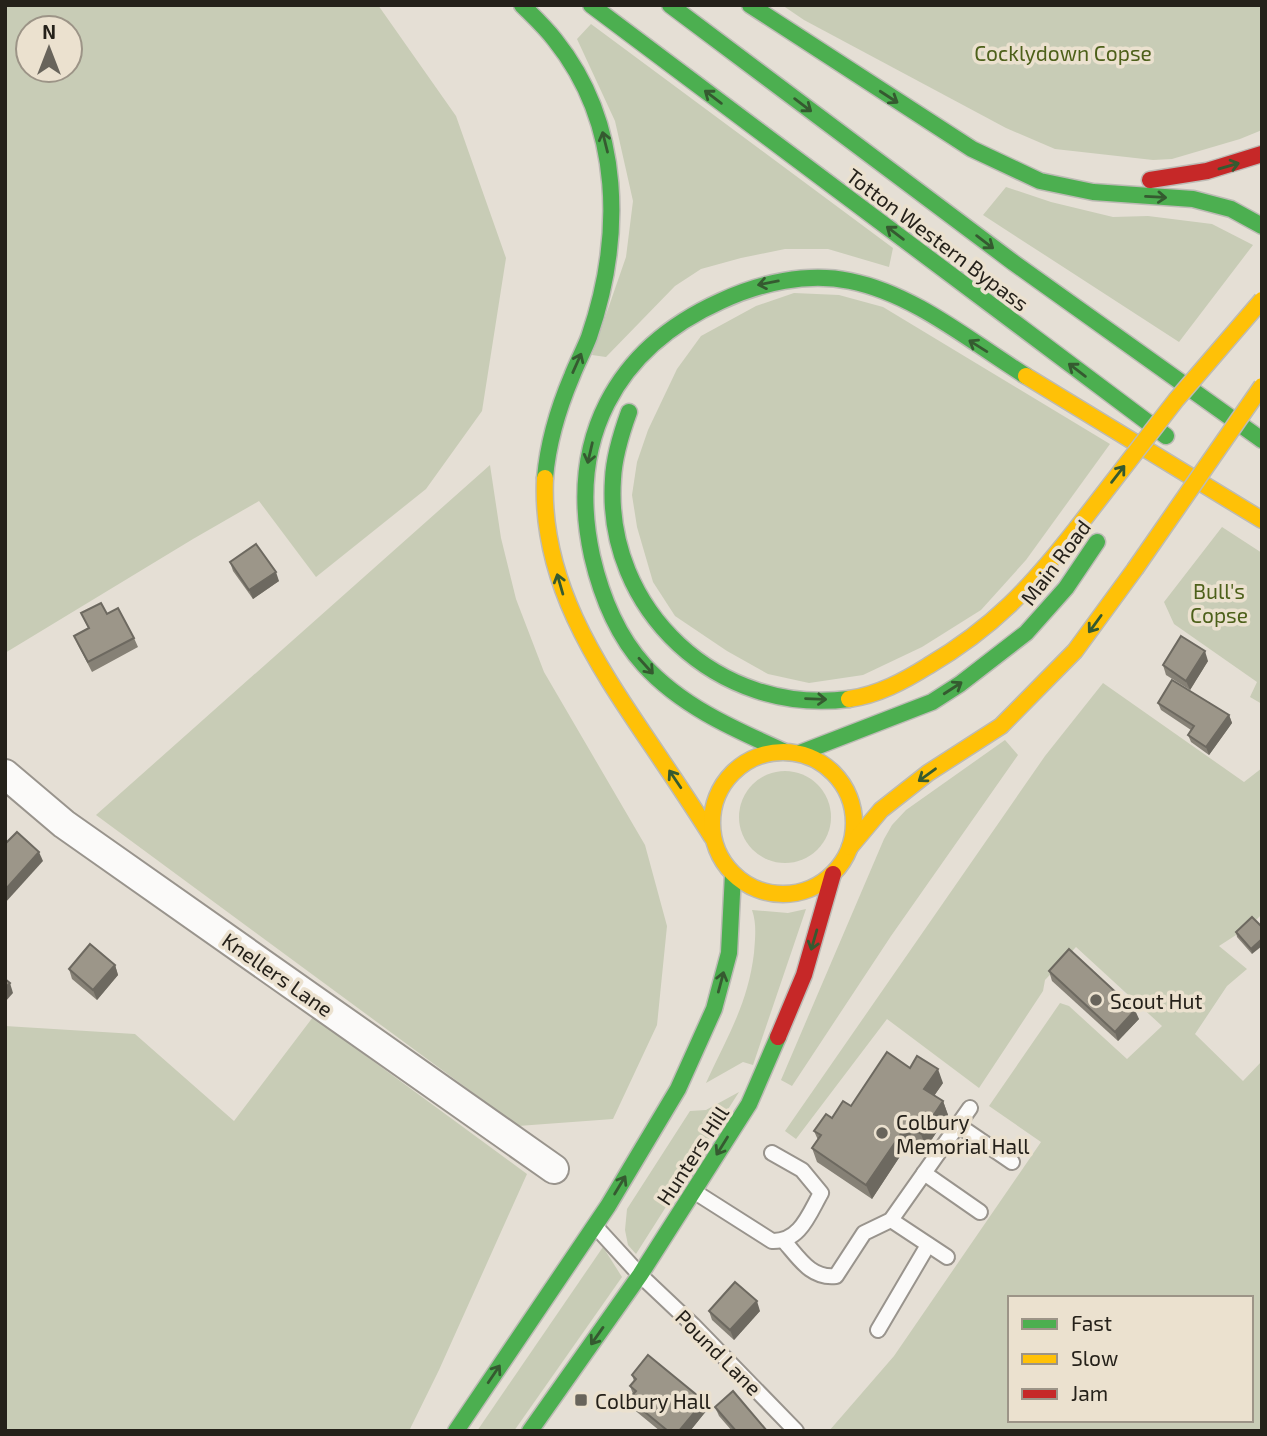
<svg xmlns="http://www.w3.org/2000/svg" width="1267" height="1436" font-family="'Exo 2',sans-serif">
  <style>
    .green { fill: #c8ccb6; fill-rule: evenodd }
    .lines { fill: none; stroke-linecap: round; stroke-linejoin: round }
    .lane-casing { stroke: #99948d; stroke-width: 18 }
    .street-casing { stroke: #99948d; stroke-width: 32 }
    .fast-casing { stroke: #bdbbb5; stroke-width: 19 }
    .slow-casing { stroke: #bdbbb5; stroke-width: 19 }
    .jam-casing { stroke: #bdbbb5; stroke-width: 19 }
    .lane { stroke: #fbfaf9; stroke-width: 14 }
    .street { stroke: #fbfaf9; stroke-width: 28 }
    .fast { stroke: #4caf50; stroke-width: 16 }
    .slow { stroke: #ffc107; stroke-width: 16 }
    .jam { stroke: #c62828; stroke-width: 16 }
    .slow-bridge-casing { stroke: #bdbbb5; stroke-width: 19; stroke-linecap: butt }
    .slow-bridge { stroke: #ffc107; stroke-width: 16 }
    .wall { fill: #868176 }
    .shaded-wall { fill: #6d6960 }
    .building { fill: #9c9689; stroke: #6d6960; stroke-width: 2 }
    .oneway { stroke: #355a30 }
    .poi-dot { fill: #68645b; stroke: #ebe1cf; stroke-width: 2.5 }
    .labels { text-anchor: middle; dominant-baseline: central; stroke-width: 7; stroke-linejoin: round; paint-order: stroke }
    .park-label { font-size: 21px; fill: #4d601a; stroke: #ebe1cf }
    .street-label { font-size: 21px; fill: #25211a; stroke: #ebe1cf }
    .poi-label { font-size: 21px; fill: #25211a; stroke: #ebe1cf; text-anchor: start }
  </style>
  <rect width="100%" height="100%" fill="#e5dfd5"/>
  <g class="green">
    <path d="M5,5h373l78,111 50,142 -24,153 -56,78 -110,88 -57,-76 -66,38 -188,114zM28,28h42v42h-42z"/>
    <polygon points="782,5 1262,5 1262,130 1240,139 1172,159 1153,160 1055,149 1006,128 804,20"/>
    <polygon points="591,24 893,248 889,267 828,249 785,249 741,258 701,269 675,286 606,357 592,355 626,257 633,201 615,121 577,39"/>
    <polygon points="1006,187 1051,202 1113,217 1148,216 1212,224 1253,245 1179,342 983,215"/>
    <polygon points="794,293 839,295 883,307 1110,444 1026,560 981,610 922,647 863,675 809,683 768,674 727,651 675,616 653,582 637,527 632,495 637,462 648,430 677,369 701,336 756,306"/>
    <polygon points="490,465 501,538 516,599 544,672 645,845 667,926 657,1025 613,1119 518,1126 96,815"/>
    <polygon points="1222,527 1262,553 1262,704 1250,697 1257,682 1174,624 1164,602"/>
    <path d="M1103,683l141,99 18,-14v146l-12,12 -31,20 28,23 -20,17 -32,48 48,47 19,-20v370h-433l65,-75 147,-214 -52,-36 71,-103 9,3 58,53 35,-33 -86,-79 -31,33 -2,11 -64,97 -92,-69 -91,120 -11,-8 260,-375zM1010,1298h241v122h-241z"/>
    <polygon points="1005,740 1018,755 891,936 792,1086 781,1080 884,839 892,825 906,810"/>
    <circle cx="785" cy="817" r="46"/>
    <path d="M806,909l-53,156 -10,-3 -37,21c21,-46 42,-79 48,-130 1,-14 3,-29 -2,-43l36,3z"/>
    <polygon points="313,1017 527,1174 439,1370 409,1431 5,1431 5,1026 135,1034 234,1121"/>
    <polygon points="739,1092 636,1254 628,1245 625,1230 627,1209 690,1111 706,1110"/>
    <polygon points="603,1247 622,1277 514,1431 477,1431"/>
  </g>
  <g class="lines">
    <g class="lane-casing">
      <g id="lane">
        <polyline points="958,1125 1012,1162"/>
        <polyline points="924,1173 980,1212"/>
        <path d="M695,1192l77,49c28,1 37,-27 49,-48l-19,-23 -30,-17"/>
        <polyline points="891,1220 947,1257"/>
        <polyline points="596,1227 640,1275 693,1325 796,1431"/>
        <path d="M784,1241c15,17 27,38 52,35l28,-43 27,-13 79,-112"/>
        <polyline points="878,1330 928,1245"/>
      </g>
    </g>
    <g class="street-casing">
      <polyline id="street" points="5,774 64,824 554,1169"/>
    </g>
    <g class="fast-casing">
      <g id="fast">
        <path d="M522,5c11,11 23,22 33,35 68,85 68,198 34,297 -5,13 -12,26 -17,39 -14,33 -24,66 -27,102"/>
        <polyline points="591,5 1166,436"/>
        <polyline points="670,5 1014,263 1262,440"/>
        <polyline points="750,5 972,149 1040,181 1093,192 1193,199 1231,209 1262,226"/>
        <path d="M629,412c-8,22 -15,44 -16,67 -9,131 106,237 236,220"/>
        <path d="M783,751c-49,-22 -102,-45 -139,-86 -27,-30 -43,-70 -52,-109 -25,-115 22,-207 129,-255 39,-18 86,-29 129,-20 65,13 121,61 176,95"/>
        <polyline points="800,753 932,702 960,684 1026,633 1066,588 1097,542"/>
        <polyline points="456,1431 608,1206 678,1089 714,1009 729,953 733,874"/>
        <polyline points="530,1431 640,1275 749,1104 778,1037"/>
      </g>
    </g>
    <g class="slow-casing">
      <g id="slow">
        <polyline points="1026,376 1262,520"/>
        <path d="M545,478c-5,102 50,184 105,265 21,31 42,62 62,94"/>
        <path d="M849,699c29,-4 55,-18 79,-33 66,-39 102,-78 149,-138"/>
        <circle cx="783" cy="823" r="71"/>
        <polyline points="850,847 881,810 928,773 1001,726 1075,651 1135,569"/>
      </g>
    </g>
    <g class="jam-casing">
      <g id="jam">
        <polyline points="1150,180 1207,171 1262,154"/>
        <polyline points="778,1037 804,975 833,874"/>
      </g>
    </g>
    <use href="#lane" class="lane"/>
    <use href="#street" class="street"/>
    <use href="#fast" class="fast"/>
    <use href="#slow" class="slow"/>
    <use href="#jam" class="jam"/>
    <g class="slow-bridge-casing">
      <g id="slow-bridge">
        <polyline points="1077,528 1176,400 1262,300"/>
        <polyline points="1135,569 1262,386"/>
      </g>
    </g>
    <use href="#slow-bridge" class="slow-bridge"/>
  </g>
  <g class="wall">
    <polygon points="230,562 279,581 253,599 233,571"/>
    <polygon points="81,613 107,614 134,638 138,647 92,672 78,645 74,636 88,628"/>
    <polygon points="1208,661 1190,690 1166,675 1163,665"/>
    <polygon points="1158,703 1229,715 1232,723 1209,755 1191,742 1188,735 1191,730 1161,710"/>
    <polygon points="1252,917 1252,954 1237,937 1236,932"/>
    <polygon points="115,965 118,975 97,1000 72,979 69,969"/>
    <polygon points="1049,971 1139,1019 1118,1041 1052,981"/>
    <polygon points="943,1083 934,1096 943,1101 948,1115 926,1148 912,1138 872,1199 817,1162 812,1148 818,1140 814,1131 832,1118 851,1106"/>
    <polygon points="709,1311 760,1311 734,1340 712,1320"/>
    <polygon points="632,1375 707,1410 690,1431 660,1431 632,1408 629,1399 633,1394 630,1386 634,1381"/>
    <polygon points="715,1407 767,1431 732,1431 719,1416"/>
  </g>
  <g class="shaded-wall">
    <polygon points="276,572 279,581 253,599 249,590"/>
    <polygon points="1205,651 1208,661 1190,690 1186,681"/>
    <polygon points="1229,715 1232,723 1209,755 1206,747"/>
    <polygon points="39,852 43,861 5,903 5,890"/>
    <polygon points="1262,939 1262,946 1252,954 1251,949"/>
    <polygon points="115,965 118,975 97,1000 93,990"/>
    <polygon points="10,983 13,993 5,1002 5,988"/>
    <polygon points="1135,1010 1139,1019 1118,1041 1115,1032"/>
    <polygon points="938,1069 943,1083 929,1103 924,1089"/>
    <polygon points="943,1101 948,1115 926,1148 921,1134"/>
    <polygon points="907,1125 912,1138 872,1199 866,1185"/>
    <polygon points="757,1301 760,1311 734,1340 730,1330"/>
    <polygon points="704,1401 707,1410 690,1431 679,1431"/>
  </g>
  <g class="building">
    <polygon points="256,544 276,572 249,590 230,562"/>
    <polygon points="101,603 107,614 118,608 134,638 88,662 74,636 89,628 81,613"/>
    <polygon points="1181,636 1205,651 1186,681 1163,665"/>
    <polygon points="1172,680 1229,715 1206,747 1188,735 1194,726 1158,703"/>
    <polygon points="17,832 39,852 5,890 5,844"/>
    <polygon points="1252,917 1262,927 1262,939 1251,949 1236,932"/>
    <polygon points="90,944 115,965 93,990 69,969"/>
    <polygon points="1069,949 1135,1010 1115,1032 1049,971"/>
    <polygon points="5,979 10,983 5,988"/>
    <polygon points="887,1052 910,1068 917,1056 938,1069 924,1089 943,1101 921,1134 907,1125 866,1185 812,1148 821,1135 814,1131 826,1114 832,1118 843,1101 851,1106"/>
    <polygon points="735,1282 757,1301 730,1330 709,1311"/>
    <polygon points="648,1355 704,1401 679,1431 668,1431 629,1399 636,1391 630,1386 636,1379 632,1375"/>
    <polygon points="733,1391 767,1431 736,1431 715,1407"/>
  </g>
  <defs><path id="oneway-shaft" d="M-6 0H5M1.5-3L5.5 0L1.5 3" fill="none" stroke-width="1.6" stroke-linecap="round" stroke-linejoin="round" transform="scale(1.75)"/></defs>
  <g class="oneway">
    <use href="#oneway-shaft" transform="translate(713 97) rotate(-143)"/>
    <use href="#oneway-shaft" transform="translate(889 97) rotate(33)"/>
    <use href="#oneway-shaft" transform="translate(803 105) rotate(37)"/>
    <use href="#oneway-shaft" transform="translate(605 142) rotate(-104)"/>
    <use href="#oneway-shaft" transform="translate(1229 166) rotate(-16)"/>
    <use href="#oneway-shaft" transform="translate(1156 197) rotate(3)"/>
    <use href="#oneway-shaft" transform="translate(895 233) rotate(-143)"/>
    <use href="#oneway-shaft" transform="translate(985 242) rotate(37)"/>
    <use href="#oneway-shaft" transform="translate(768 283) rotate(169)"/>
    <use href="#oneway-shaft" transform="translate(978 346) rotate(-148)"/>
    <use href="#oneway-shaft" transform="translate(577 363) rotate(-66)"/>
    <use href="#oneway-shaft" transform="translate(1077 370) rotate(-143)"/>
    <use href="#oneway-shaft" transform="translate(590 453) rotate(103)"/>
    <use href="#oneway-shaft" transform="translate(1118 474) rotate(-52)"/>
    <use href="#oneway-shaft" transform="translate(560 584) rotate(-106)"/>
    <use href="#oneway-shaft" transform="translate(1095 624) rotate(126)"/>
    <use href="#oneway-shaft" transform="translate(646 666) rotate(48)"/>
    <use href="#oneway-shaft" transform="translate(953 688) rotate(-33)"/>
    <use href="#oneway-shaft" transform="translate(816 699) rotate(2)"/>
    <use href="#oneway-shaft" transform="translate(927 775) rotate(144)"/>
    <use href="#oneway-shaft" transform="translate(675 779) rotate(-124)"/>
    <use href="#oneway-shaft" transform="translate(814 940) rotate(106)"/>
    <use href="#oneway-shaft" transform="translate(721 982) rotate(-75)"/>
    <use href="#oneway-shaft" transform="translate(722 1146) rotate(122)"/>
    <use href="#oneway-shaft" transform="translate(620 1185) rotate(-59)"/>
    <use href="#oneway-shaft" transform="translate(597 1336) rotate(125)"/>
    <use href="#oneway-shaft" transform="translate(494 1374) rotate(-56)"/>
  </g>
  <g class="poi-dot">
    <circle cx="1096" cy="1000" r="7"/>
    <circle cx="882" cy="1133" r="7"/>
    <rect x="574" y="1393" width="14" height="14" rx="3.5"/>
  </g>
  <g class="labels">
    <g class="park-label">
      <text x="1063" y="52">Cocklydown Copse</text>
      <text x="1219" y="590">Bull's<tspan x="1219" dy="24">Copse</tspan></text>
    </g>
    <g class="street-label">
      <text transform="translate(938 239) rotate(37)">Totton Western Bypass</text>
      <text transform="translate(1055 562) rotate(-53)">Main Road</text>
      <text transform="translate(278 974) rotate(35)">Knellers Lane</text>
      <text transform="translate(692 1155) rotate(-57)">Hunters Hill</text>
      <text transform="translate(719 1352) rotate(45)">Pound Lane</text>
    </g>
    <g class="poi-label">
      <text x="1110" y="1000">Scout Hut</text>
      <text x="896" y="1121">Colbury<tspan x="896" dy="24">Memorial Hall</tspan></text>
      <text x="595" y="1400">Colbury Hall</text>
    </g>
  </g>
  <rect width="1267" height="1436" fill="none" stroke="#25211a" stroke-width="14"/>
  <rect x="1008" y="1296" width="245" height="126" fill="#ebe1cf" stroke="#9c9487" stroke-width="2"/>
  <rect x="1022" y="1319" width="35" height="10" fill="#4caf50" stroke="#9c9487" stroke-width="2"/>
  <text x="1071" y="1331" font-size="21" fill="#25211a">Fast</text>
  <rect x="1022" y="1354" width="35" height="10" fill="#ffc107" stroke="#9c9487" stroke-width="2"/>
  <text x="1071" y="1366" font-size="21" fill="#25211a">Slow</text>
  <rect x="1022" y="1389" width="35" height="10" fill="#c62828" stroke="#9c9487" stroke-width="2"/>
  <text x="1071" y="1401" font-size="21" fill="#25211a">Jam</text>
  <g transform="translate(49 49)"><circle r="33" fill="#ebe1cf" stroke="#9c9487" stroke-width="2"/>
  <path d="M0-5L12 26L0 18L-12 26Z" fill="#68645b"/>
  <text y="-10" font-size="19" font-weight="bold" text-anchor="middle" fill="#25211a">N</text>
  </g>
</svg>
